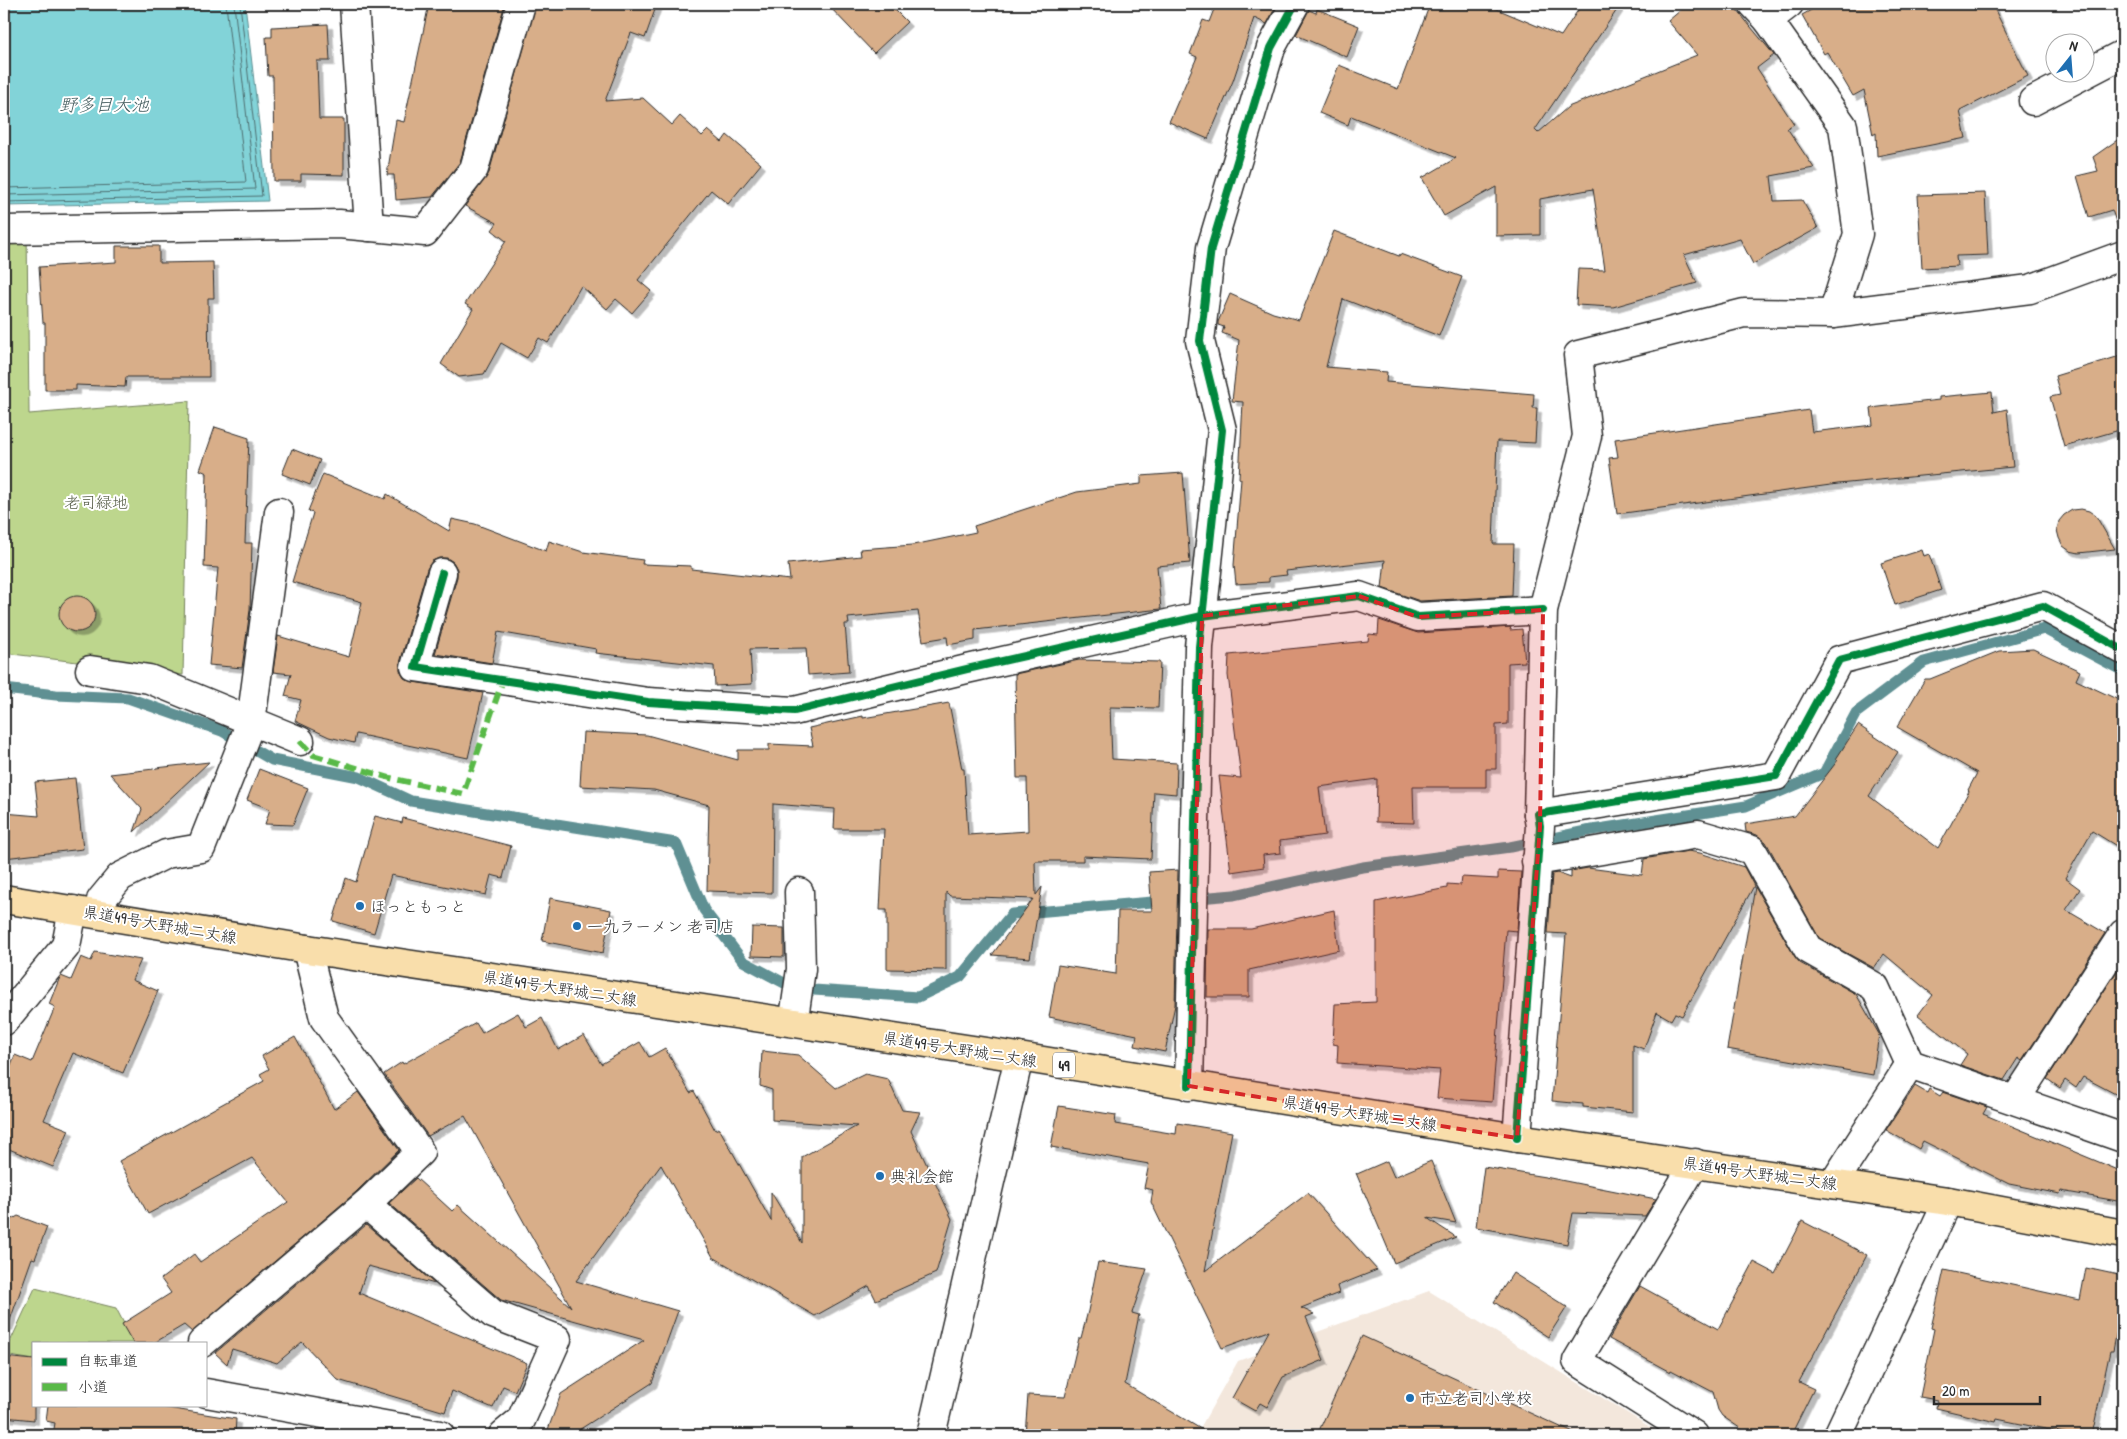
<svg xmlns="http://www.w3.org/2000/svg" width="2127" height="1439" font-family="'Patrick Hand','Klee One',sans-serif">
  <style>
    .built { fill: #f3e7dc }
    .green { fill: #bdd68d; stroke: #74805c }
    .water { fill: #82d3d8; stroke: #5f9093 }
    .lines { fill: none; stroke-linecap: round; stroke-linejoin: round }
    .shore { stroke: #4e6e70; stroke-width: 1 }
    .stream { stroke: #5f9093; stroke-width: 11 }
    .building { fill: #d8ae89; stroke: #2b2b2b; filter: url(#shadow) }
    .minor-casing { stroke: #2b2b2b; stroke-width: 31 }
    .major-casing { stroke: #2b2b2b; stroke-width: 31 }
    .minor { stroke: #fff; stroke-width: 28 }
    .major { stroke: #f9deab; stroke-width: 28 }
    .quiet { stroke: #58b947; stroke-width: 6; stroke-dasharray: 12 6; stroke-linecap: butt }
    .cycleway-casing { stroke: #fff; stroke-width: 11 }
    .cycleway { stroke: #00873e; stroke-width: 8 }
    .marked { fill: #d62828; fill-opacity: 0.2; stroke: #d62828; stroke-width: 4; stroke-dasharray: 10 6; stroke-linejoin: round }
    .poi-dot { fill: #1f6fb2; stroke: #fff; stroke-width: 2 }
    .labels { text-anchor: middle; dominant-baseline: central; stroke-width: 4; stroke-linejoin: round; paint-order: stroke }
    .shield { fill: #fff; stroke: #6b6b6b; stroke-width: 1 }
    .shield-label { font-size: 15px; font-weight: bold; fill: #2b2b2b }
    .park-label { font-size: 16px; fill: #575e48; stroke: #fff }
    .poi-label { font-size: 16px; fill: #2b2b2b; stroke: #fff; text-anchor: start }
    .street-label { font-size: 16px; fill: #2b2b2b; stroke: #fff }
    .water-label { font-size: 18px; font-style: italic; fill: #455d5f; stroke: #fff }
  </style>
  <defs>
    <filter id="shadow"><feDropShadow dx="4.5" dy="4.5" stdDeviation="0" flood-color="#0004"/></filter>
  </defs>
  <rect width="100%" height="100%" fill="#fff"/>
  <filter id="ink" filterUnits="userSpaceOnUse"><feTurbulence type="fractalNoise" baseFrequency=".02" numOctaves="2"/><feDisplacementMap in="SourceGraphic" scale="10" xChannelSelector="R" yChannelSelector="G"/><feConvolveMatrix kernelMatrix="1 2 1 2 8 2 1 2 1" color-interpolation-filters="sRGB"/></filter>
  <g filter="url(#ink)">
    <polygon class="built" points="1429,1291 1663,1435 1196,1435 1238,1361"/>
    <g class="green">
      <polygon points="4,230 27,230 29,414 189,401 183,675 4,653"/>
      <polygon points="35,1288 116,1308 134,1343 34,1343 34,1360 4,1355"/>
    </g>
    <polygon class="water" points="4,4 245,4 268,201 4,206"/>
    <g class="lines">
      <g class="shore">
        <polyline points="4,188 246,182 226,4"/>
        <polyline points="4,195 255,189 234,4"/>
        <polyline points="4,202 262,196 240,4"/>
      </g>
      <polyline class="stream" points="4,689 56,695 128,698 222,731 272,760 359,777 411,801 676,843 704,910 743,961 786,984 814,990 918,997 960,977 1012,914 1234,895 1363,867 1510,847 1586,831 1746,806 1824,773 1856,713 1924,662 2044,629 2123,671"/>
    </g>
    <g class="building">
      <polygon points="429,4 505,4 460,162 432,197 396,200 394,175 387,175 396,120 404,122"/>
      <polygon points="536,4 657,4 645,38 631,33 605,101 643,98 672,125 680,116 702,136 708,130 722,142 727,135 761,164 728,204 711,190 638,280 651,291 632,313 616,299 607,309 581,286 548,343 539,338 527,358 501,343 484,374 459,377 441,364 473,309 465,304 506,241 492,230 497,223 465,206 489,173"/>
      <polygon points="827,4 889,4 907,22 874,53"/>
      <polygon points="1216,4 1277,4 1267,24 1254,18 1233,81 1208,139 1169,122 1197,57 1190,54 1203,20 1209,22"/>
      <polygon points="1430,4 1485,4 1561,36 1582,4 1621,4 1535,130 1538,133 1568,107 1697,55 1668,21 1688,4 1732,4 1774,55 1757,68 1794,124 1787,128 1814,168 1771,176 1774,201 1802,200 1818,228 1753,264 1740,239 1684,255 1697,283 1613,307 1576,305 1578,269 1605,270 1593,189 1540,199 1540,235 1496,236 1496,187 1444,216 1422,178 1456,158 1351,116 1348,125 1319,113 1339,65 1398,89"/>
      <polygon points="1822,4 1992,4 2028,76 1960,111 1966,138 1877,156 1876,133 1873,135 1864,90 1853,96 1827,52 1824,54 1802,15"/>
      <polygon points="1317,9 1359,26 1347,57 1296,35 1309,10 1316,13"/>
      <polygon points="328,24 330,61 317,61 319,119 344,119 344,175 301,174 301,181 274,181 273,76 268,76 266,37 272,37 272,27"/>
      <polygon points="2123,136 2123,230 2119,231 2112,210 2089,217 2077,176 2098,171 2093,157"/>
      <polygon points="1985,193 1988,255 1956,256 1957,266 1922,268 1918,195"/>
      <polygon points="1334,231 1399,256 1400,254 1462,277 1439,336 1343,299 1326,367 1387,372 1386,382 1534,394 1533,408 1537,408 1535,443 1497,441 1493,544 1514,544 1512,596 1420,601 1382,588 1385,560 1286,571 1287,575 1269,577 1269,582 1236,584 1234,565 1241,479 1239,478 1243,402 1232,401 1239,340 1222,333 1224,327 1218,325 1218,322 1230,294 1273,313 1299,320"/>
      <polygon points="116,246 159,246 159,263 213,262 214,298 208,298 209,377 126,377 125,387 76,385 76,390 45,390 45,323 43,323 39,267 116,262"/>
      <polygon points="2123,355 2123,429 2064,446 2050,397 2060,395 2055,376"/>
      <polygon points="1992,392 1994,412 2007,409 2013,467 1838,484 1617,514 1609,458 1618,457 1615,439 1809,410 1812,432 1873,425 1871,408 1939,400 1939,397"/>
      <polygon points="215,427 249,438 245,543 252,543 250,610 242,668 209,665 218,568 204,567 207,473 200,470"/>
      <polygon points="292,449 320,460 310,485 282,474"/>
      <polygon points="1183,473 1190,563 1157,566 1161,609 975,630 975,640 948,645 947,637 923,641 918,611 848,618 849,624 845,624 849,672 808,675 806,648 750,649 752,684 715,686 714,666 595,653 596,649 498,632 492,663 435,654 457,577 457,569 453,562 447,558 439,558 432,561 427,569 400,663 400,671 404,678 413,682 483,693 468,758 356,734 354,743 329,737 295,721 301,700 285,696 291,674 273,672 278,636 349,657 362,602 292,582 313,513 308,511 323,474 385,499 387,494 449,531 452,519 475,524 546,551 549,541 583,552 643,560 642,564 691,566 691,569 790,580 788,564 861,556 860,549 913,545 976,532 974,526 1077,492 1141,484 1141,476"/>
      <polygon points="2081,509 2089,511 2096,516 2115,549 2079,553 2070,551 2063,546 2059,538 2057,530 2059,521 2064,515 2072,510"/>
      <polygon points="1922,550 1924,556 1929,554 1941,590 1895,605 1881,563"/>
      <circle cx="77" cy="614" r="18"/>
      <polygon points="1379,620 1418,633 1511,627 1510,630 1522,629 1525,662 1508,663 1508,724 1496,725 1496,769 1486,769 1486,787 1413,787 1414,823 1376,822 1377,779 1319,787 1325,835 1280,841 1281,853 1263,855 1264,867 1231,872 1219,776 1241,778 1228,675 1229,655 1368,641 1369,634 1378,635"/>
      <polygon points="2033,649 2080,671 2076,680 2123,702 2123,850 2092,831 2065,878 2080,889 2066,910 2105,933 2022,1061 2018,1058 2004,1080 1960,1065 1967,1054 1918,1015 1933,995 1884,954 1874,968 1819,938 1766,842 1757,835 1746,832 1745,824 1795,816 1838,760 1836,759 1858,725 1898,752 1869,796 1938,848 1969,791 1968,790 1977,773 1897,727 1925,679 1930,679 1999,651"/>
      <polygon points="1079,660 1160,662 1158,708 1110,707 1112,759 1177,763 1176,794 1154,792 1151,859 1083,856 1083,861 1035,861 1036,895 1042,887 1030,958 992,955 1033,899 950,896 946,892 946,970 887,969 887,910 880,910 884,829 834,829 835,809 773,804 772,893 707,891 709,805 654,790 580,786 583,732 647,735 738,760 738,750 769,750 769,744 813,746 809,728 863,716 863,718 949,703 962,769 964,769 968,835 1028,831 1027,778 1017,778 1015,674"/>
      <polygon points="209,762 176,793 134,832 142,809 110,774 154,769 155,770 156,768"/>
      <polygon points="259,769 308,788 293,825 265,824 270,809 247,800"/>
      <polygon points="75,778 83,849 4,858 4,813 39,816 35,782"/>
      <polygon points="375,816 402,823 403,818 511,846 503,878 491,875 486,895 391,875 374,933 333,921 346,878 356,882"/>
      <polygon points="1688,851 1700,853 1744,867 1754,886 1682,1016 1675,1013 1671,1020 1657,1012 1644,1049 1633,1045 1633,1112 1583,1107 1583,1104 1552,1101 1566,934 1548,933 1552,874 1557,873 1571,878 1571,871 1588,868 1642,875 1644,859"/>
      <polygon points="1178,870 1175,1005 1165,1052 1135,1046 1137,1035 1049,1017 1058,965 1116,974 1118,911 1152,911 1149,872"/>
      <polygon points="1498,871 1521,872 1517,931 1506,930 1492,1102 1437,1098 1440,1070 1337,1063 1338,1045 1333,1044 1335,1004 1376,1002 1376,902 1447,888 1447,884 1461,885 1462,877 1498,879"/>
      <polygon points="1755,887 1795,957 1800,963 1856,994 1879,1034 1873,1075 1727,1049"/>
      <polygon points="550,898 611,910 603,953 542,941"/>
      <polygon points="1334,910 1339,950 1249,970 1249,997 1207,997 1208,929 1251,929"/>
      <polygon points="752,927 784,928 784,957 751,956"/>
      <polygon points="95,952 141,960 132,980 158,991 123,1073 73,1053 44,1120 69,1130 53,1167 4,1147 4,1081 15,1055 32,1062 55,1007 49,1004 60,977 61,976 71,980 81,957 91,961"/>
      <polygon points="2123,962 2123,1098 2083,1077 2076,1088 2065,1080 2060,1088 2047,1079"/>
      <polygon points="518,1013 526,1027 542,1018 558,1050 584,1035 601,1064 640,1042 649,1057 665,1048 690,1093 694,1091 715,1130 719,1128 771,1221 771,1192 802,1243 802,1157 857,1126 772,1120 772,1090 760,1086 762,1051 798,1055 836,1088 865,1074 888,1079 902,1110 920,1112 911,1131 952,1219 936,1273 876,1300 869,1286 815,1316 713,1257 661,1165 576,1281 678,1311 652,1383 571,1435 546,1435 561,1394 644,1340 501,1300 389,1203 416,1178 452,1211 458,1205 571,1307 465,1116 428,1136 384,1074 402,1062 403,1064 476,1023 482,1033"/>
      <polygon points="295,1037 334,1109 358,1092 399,1150 356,1192 192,1332 184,1325 154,1343 133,1343 122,1324 171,1293 161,1279 194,1254 200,1262 288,1202 252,1158 148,1214 119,1161 264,1081 260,1074 269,1069 262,1056"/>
      <polygon points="1915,1086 1927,1093 1929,1089 1940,1096 1943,1092 1987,1107 1983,1114 2123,1172 2123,1202 2061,1191 2060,1194 2009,1184 1923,1141 1919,1149 1886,1130"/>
      <polygon points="1059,1106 1116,1115 1115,1124 1176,1134 1177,1123 1232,1132 1205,1271 1308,1193 1377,1270 1337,1286 1339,1293 1301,1308 1314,1314 1306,1317 1324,1360 1283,1377 1267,1407 1260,1403 1255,1411 1232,1398 1269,1331 1222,1348 1151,1202 1153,1190 1144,1188 1149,1164 1051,1147"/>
      <polygon points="1387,1161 1394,1177 1431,1161 1456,1223 1427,1218 1456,1237 1394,1263 1356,1173 1357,1174"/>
      <polygon points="1484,1167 1545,1177 1656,1199 1645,1216 1573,1213 1567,1244 1476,1227"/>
      <polygon points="18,1216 47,1227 35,1259 32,1258 8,1326 4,1325 4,1224"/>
      <polygon points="1802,1221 1867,1255 1799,1382 1814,1389 1791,1435 1750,1435 1722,1416 1718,1410 1713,1392 1671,1370 1670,1372 1609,1339 1640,1286 1718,1329 1754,1262 1775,1273"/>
      <polygon points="366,1225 435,1284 368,1266 359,1293 527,1363 515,1391 503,1386 493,1408 452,1391 445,1412 338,1380 302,1342 277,1363 232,1349 227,1364 215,1353"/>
      <polygon points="1098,1262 1147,1269 1132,1313 1139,1315 1125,1384 1211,1435 1025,1435 1028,1395 1065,1397 1079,1338 1081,1338 1088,1311"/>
      <polygon points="2086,1268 2123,1276 2123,1299 2113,1351 2110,1351 2092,1435 2074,1435 1997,1419 1996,1422 1936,1408 1937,1400 1920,1397 1934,1329 1931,1328 1944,1270 2080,1300"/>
      <polygon points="1513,1273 1567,1307 1548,1337 1494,1302"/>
      <polygon points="1362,1336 1578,1435 1317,1435"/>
      <polygon points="4,1357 34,1360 34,1420 4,1417"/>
      <polygon points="48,1405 149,1405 236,1419 235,1435 133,1435 102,1430 101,1435 53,1435 55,1423 46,1421"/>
    </g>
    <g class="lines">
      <g class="minor-casing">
        <g id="minor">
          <polyline points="354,4 369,227"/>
          <polyline points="1753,4 1768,20 1843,126 1858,234 1833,314 2030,289 2123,255"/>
          <polyline points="1768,20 1789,4"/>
          <polyline points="2033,101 2123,54"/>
          <polyline points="4,230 339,224 425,232 474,169 521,4"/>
          <polyline points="442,573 415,667 648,702 794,711 967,669 1202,616 1359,596 1418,617 1543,610"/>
          <polyline points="90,670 149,679 300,741"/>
          <polyline points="1538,814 1543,610 1587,436 1578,355 1744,313 1833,314"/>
          <polyline points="1536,861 1698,834 1752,850 1808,949 1875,987 1910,1064 2123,1138"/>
          <polyline points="100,914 101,900 120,877 166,854 201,848 251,722 279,512"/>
          <polyline points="307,949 324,1018 420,1152 366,1204 493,1314 557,1339 521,1420 503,1435"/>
          <polyline points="795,1011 801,969 799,892"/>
          <polyline points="4,1021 66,946 73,910"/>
          <polyline points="1189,1086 1199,647 1222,430 1200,341 1211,248 1271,48 1295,4"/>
          <polyline points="2015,1100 2123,934"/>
          <polyline points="1517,1138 1540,826 1538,814 1776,776 1839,660 2043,606 2123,650"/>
          <polyline points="1833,1184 1910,1064"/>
          <polyline points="202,1343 366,1204"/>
          <polyline points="206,1393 440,1435"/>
          <polyline points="931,1435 1019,1057"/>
          <polyline points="1694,1435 1577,1361 1695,1163"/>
          <polyline points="1838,1435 1948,1201"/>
        </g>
      </g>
      <g class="major-casing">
        <polyline id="major" points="4,899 307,949 1019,1057 1517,1138 1948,1201 2123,1234"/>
      </g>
      <use href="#minor" class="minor"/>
      <use href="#major" class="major"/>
      <polyline class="quiet" points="300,741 313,755 390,778 463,794 503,680"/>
      <g class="cycleway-casing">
        <g id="cycleway">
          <polyline points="442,573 415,667 648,702 794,711 967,669 1202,616 1359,596 1418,617 1543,610"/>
          <polyline points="1189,1086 1199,647 1222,430 1200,341 1211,248 1271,48 1295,4"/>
          <polyline points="1517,1138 1540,826 1538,814 1776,776 1839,660 2043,606 2123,650"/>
        </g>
      </g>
      <use href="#cycleway" class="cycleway"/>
    </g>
  </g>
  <path class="marked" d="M1359,596l59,21 125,-7 -3,216 -23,312 -328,-52 13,-470z"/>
  <g class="poi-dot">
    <circle cx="360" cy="906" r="5"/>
    <circle cx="577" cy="926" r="5"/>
    <circle cx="880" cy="1176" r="5"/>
    <circle cx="1410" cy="1398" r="5"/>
  </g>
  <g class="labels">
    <rect class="shield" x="1053" y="1052.5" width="22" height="25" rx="4"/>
    <g class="shield-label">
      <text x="1064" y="1065">49</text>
    </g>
    <g class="park-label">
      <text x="96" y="502">老司緑地</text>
    </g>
    <g class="poi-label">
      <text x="370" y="906">ほっともっと</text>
      <text x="587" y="926">一九ラーメン 老司店</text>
      <text x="890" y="1176">典礼会館</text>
      <text x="1420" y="1398">市立老司小学校</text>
    </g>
    <g class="street-label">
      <text transform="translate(160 924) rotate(10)">県道49号大野城二丈線</text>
      <text transform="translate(560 988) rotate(9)">県道49号大野城二丈線</text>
      <text transform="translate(960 1049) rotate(9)">県道49号大野城二丈線</text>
      <text transform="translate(1360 1113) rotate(9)">県道49号大野城二丈線</text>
      <text transform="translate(1760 1173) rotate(8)">県道49号大野城二丈線</text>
    </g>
    <g class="water-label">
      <text x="104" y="104">野多目大池</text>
    </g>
  </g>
  <rect width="2127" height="1439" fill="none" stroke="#fff" stroke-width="20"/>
  <rect x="10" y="10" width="2107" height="1419" fill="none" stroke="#2b2b2b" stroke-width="2" filter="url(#ink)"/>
  <rect x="32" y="1342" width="175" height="65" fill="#ffffff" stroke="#aaaaaa"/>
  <rect x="42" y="1358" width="25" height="8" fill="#00873e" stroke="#aaaaaa"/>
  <text x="78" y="1366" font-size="15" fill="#2b2b2b">自転車道</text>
  <rect x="42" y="1383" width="25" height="8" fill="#58b947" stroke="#aaaaaa"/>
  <text x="78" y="1392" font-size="15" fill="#2b2b2b">小道</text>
  <g transform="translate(2070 58) rotate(17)"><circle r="24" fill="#ffffff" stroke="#aaaaaa"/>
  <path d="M0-4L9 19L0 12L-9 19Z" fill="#1f6fb2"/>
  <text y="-8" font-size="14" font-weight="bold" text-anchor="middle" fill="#2b2b2b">N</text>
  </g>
  <path d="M1934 1396v8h106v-8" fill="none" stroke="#2b2b2b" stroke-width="2.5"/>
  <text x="1942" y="1396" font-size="15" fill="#2b2b2b" stroke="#ffffff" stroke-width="4" paint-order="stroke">20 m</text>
</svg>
